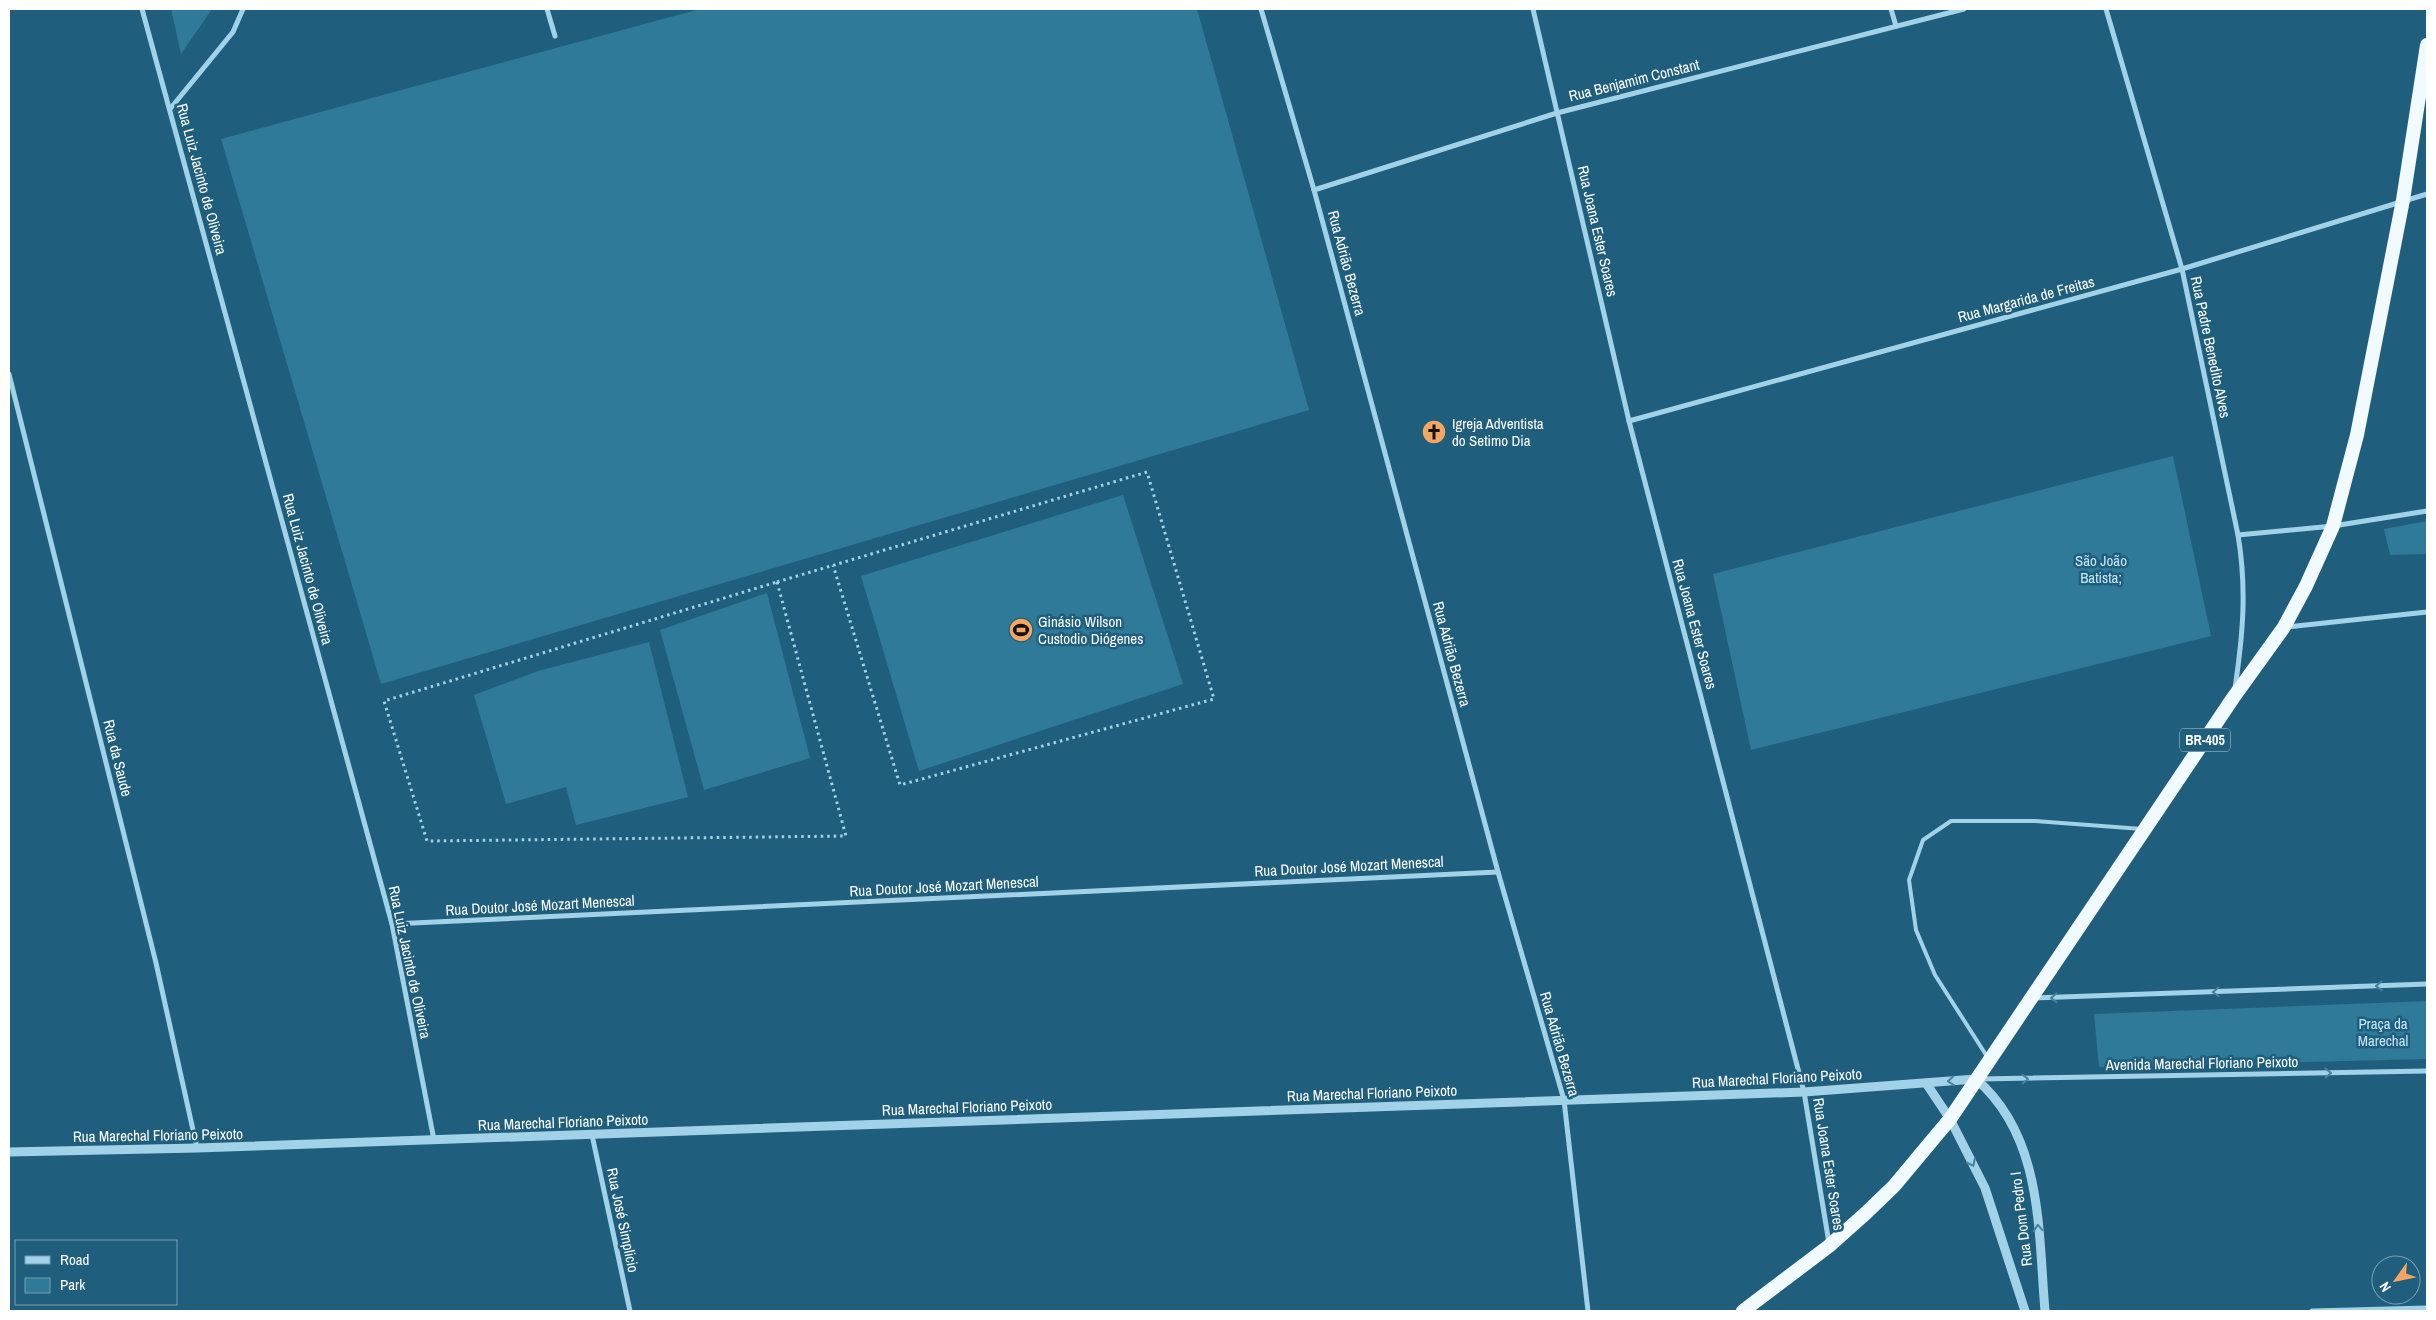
<svg xmlns="http://www.w3.org/2000/svg" width="2436" height="1320" font-family="'Archivo Narrow',sans-serif">
  <style>
    .green { fill: #2f7999 }
    .lines { fill: none; stroke-linecap: round; stroke-linejoin: round }
    .path { stroke: #a2d2e7; stroke-width: 3; stroke-dasharray: 2.5 4; stroke-linecap: butt }
    .service { stroke: #a2d2e7; stroke-width: 4 }
    .minor { stroke: #a2d2e7; stroke-width: 5 }
    .tertiary { stroke: #a2d2e7; stroke-width: 9 }
    .trunk { stroke: #f1fafe; stroke-width: 14 }
    .oneway { stroke: #46829d }
    .labels { text-anchor: middle; dominant-baseline: central; stroke-width: 5; stroke-linejoin: round; paint-order: stroke }
    .shield { fill: #1f5f7d; stroke: #bccfd8; stroke-width: 1 }
    .shield-label { font-size: 14px; font-weight: bold; fill: #fff }
    .street-label { font-size: 15px; fill: #fff; stroke: #1f5f7d }
    .poi-label { font-size: 15px; fill: #fff; stroke: #1f5f7d; text-anchor: start }
    .park-label { font-size: 15px; fill: #c5e7f5; stroke: #1f5f7d }
  </style>
  <rect width="100%" height="100%" fill="#1f5f7d"/>
  <g class="green">
    <polygon points="171,9 212,9 181,54"/>
    <polygon points="700,9 1197,9 1309,410 381,684 221,139"/>
    <polygon points="2173,456 2211,636 1751,750 1713,574"/>
    <polygon points="1123,495 1183,684 919,771 861,576"/>
    <polygon points="2427,521 2427,554 2390,555 2384,529"/>
    <polygon points="767,593 810,758 704,790 660,630"/>
    <polygon points="649,642 688,797 576,825 566,787 506,804 474,695 538,671"/>
    <polygon points="2427,1001 2427,1059 2099,1067 2094,1014"/>
  </g>
  <g class="lines">
    <g class="path">
      <polygon points="777,582 846,836 427,841 384,701"/>
      <polyline points="777,582 1147,472 1214,699 900,785 833,565"/>
    </g>
    <polyline class="service" points="1988,1058 1935,975 1916,930 1909,880 1923,840 1951,821 2035,821 2142,829"/>
    <g class="minor">
      <polyline points="142,9 392,924 434,1140"/>
      <polyline points="547,9 555,36"/>
      <polyline points="1261,9 1314,190 1498,872 1564,1100 1588,1311"/>
      <polyline points="1533,9 1629,421 1804,1092 1829,1243"/>
      <polyline points="1891,9 1896,26"/>
      <path d="M2106,9l76,260 56,266c9,54 5,99 -3,153"/>
      <polyline points="170,109 233,32 243,9"/>
      <polyline points="1314,190 1557,113 1964,9"/>
      <polyline points="9,374 156,963 197,1148"/>
      <polyline points="1629,421 2182,269 2427,194"/>
      <polyline points="2238,535 2333,526 2427,511"/>
      <polyline points="2287,627 2427,612"/>
      <polyline points="392,924 1498,872"/>
      <polyline points="2033,998 2427,984"/>
      <polyline points="1979,1079 2427,1071"/>
      <polyline points="592,1135 630,1311"/>
      <polyline points="2312,1311 2427,1308"/>
    </g>
    <g class="tertiary">
      <polyline points="1926,1083 1950,1119 1985,1188 2025,1311"/>
      <path d="M9,1152l188,-4 1607,-56 172,-13c67,58 62,151 69,232"/>
    </g>
    <polyline class="trunk" points="1743,1311 1829,1246 1866,1213 1894,1186 1950,1119 2233,698 2284,627 2306,586 2333,526 2357,435 2403,200 2427,45"/>
  </g>
  <defs><path id="oneway-chevron" d="M-2-3.5L2.5 0L-2 3.5" fill="none" stroke-width="1.6" stroke-linecap="round" stroke-linejoin="round" transform="scale(1.25)"/></defs>
  <g class="oneway">
    <use href="#oneway-chevron" transform="translate(2379 986) rotate(178)"/>
    <use href="#oneway-chevron" transform="translate(2216 992) rotate(178)"/>
    <use href="#oneway-chevron" transform="translate(2054 998) rotate(178)"/>
    <use href="#oneway-chevron" transform="translate(2328 1073) rotate(-1)"/>
    <use href="#oneway-chevron" transform="translate(2025 1079) rotate(-1)"/>
    <use href="#oneway-chevron" transform="translate(1951 1081) rotate(176)"/>
    <use href="#oneway-chevron" transform="translate(1972 1163) rotate(63)"/>
    <use href="#oneway-chevron" transform="translate(2038 1228) rotate(-95)"/>
  </g>
  <defs>
    <g id="church-disc" transform="scale(1.25)"><circle r="9.5" fill="#f5a661" stroke="#1f5f7d"/><path d="M-1.2-6h2.4v3.5h3.3v2.4h-3.3V6h-2.4V-.1h-3.3v-2.4h3.3Z" fill="#111"/></g>
    <g id="stadium-disc" transform="scale(1.25)"><circle r="9.5" fill="#f5a661" stroke="#1f5f7d"/><path d="M0-5a6.5 5 0 1 0 0 10a6.5 5 0 1 0 0-10ZM-3.5-1.8h7v3.6h-7Z" fill="#111"/></g>
  </defs>
  <g fill-rule="evenodd">
    <use href="#church-disc" x="1434" y="432"/>
    <use href="#stadium-disc" x="1021" y="630"/>
  </g>
  <g class="labels">
    <rect class="shield" x="2180" y="728.5" width="50" height="23" rx="4"/>
    <g class="shield-label">
      <text x="2205" y="740">BR-405</text>
    </g>
    <g class="street-label">
      <text transform="translate(1634 80) rotate(-14)">Rua Benjamim Constant</text>
      <text transform="translate(202 179) rotate(75)">Rua Luiz Jacinto de Oliveira</text>
      <text transform="translate(1598 231) rotate(77)">Rua Joana Ester Soares</text>
      <text transform="translate(1347 263) rotate(75)">Rua Adrião Bezerra</text>
      <text transform="translate(2026 299) rotate(-15)">Rua Margarida de Freitas</text>
      <text transform="translate(2211 347) rotate(78)">Rua Padre Benedito Alves</text>
      <text transform="translate(308 569) rotate(75)">Rua Luiz Jacinto de Oliveira</text>
      <text transform="translate(1695 624) rotate(75)">Rua Joana Ester Soares</text>
      <text transform="translate(1452 654) rotate(75)">Rua Adrião Bezerra</text>
      <text transform="translate(118 758) rotate(76)">Rua da Saude</text>
      <text transform="translate(1349 866) rotate(-3)">Rua Doutor José Mozart Menescal</text>
      <text transform="translate(944 886) rotate(-3)">Rua Doutor José Mozart Menescal</text>
      <text transform="translate(540 905) rotate(-3)">Rua Doutor José Mozart Menescal</text>
      <text transform="translate(410 962) rotate(78)">Rua Luiz Jacinto de Oliveira</text>
      <text transform="translate(1560 1044) rotate(74)">Rua Adrião Bezerra</text>
      <text transform="translate(2202 1063) rotate(-1)">Avenida Marechal Floriano Peixoto</text>
      <text transform="translate(1777 1078) rotate(-3)">Rua Marechal Floriano Peixoto</text>
      <text transform="translate(1372 1093) rotate(-2)">Rua Marechal Floriano Peixoto</text>
      <text transform="translate(967 1107) rotate(-2)">Rua Marechal Floriano Peixoto</text>
      <text transform="translate(563 1122) rotate(-2)">Rua Marechal Floriano Peixoto</text>
      <text transform="translate(158 1135) rotate(-1)">Rua Marechal Floriano Peixoto</text>
      <text transform="translate(1829 1164) rotate(81)">Rua Joana Ester Soares</text>
      <text transform="translate(2021 1219) rotate(-97)">Rua Dom Pedro I</text>
      <text transform="translate(623 1220) rotate(78)">Rua José Simplicio</text>
    </g>
    <g class="poi-label">
      <text x="1452" y="423">Igreja Adventista<tspan x="1452" dy="17">do Setimo Dia</tspan></text>
      <text x="1038" y="621">Ginásio Wilson<tspan x="1038" dy="17">Custodio Diógenes</tspan></text>
    </g>
    <g class="park-label">
      <text x="2101" y="560">São João<tspan x="2101" dy="17">Batista;</tspan></text>
      <text x="2383" y="1023">Praça da<tspan x="2383" dy="17">Marechal</tspan></text>
    </g>
  </g>
  <rect width="2436" height="1320" fill="none" stroke="#ffffff" stroke-width="20"/>
  <rect x="15" y="1240" width="162" height="65" fill="#1f5f7d" stroke="#799fb1"/>
  <rect x="25" y="1256" width="25" height="8" fill="#a2d2e7" stroke="#799fb1"/>
  <text x="60" y="1265" font-size="15" fill="#ffffff">Road</text>
  <rect x="25" y="1278" width="25" height="15" fill="#2f7999" stroke="#799fb1"/>
  <text x="60" y="1290" font-size="15" fill="#ffffff">Park</text>
  <g transform="translate(2396 1280) rotate(237)"><circle r="24" fill="#1f5f7d" stroke="#799fb1"/>
  <path d="M0-4L9 19L0 12L-9 19Z" fill="#f5a661"/>
  <text y="-8" font-size="14" font-weight="bold" text-anchor="middle" fill="#ffffff">N</text>
  </g>
</svg>
